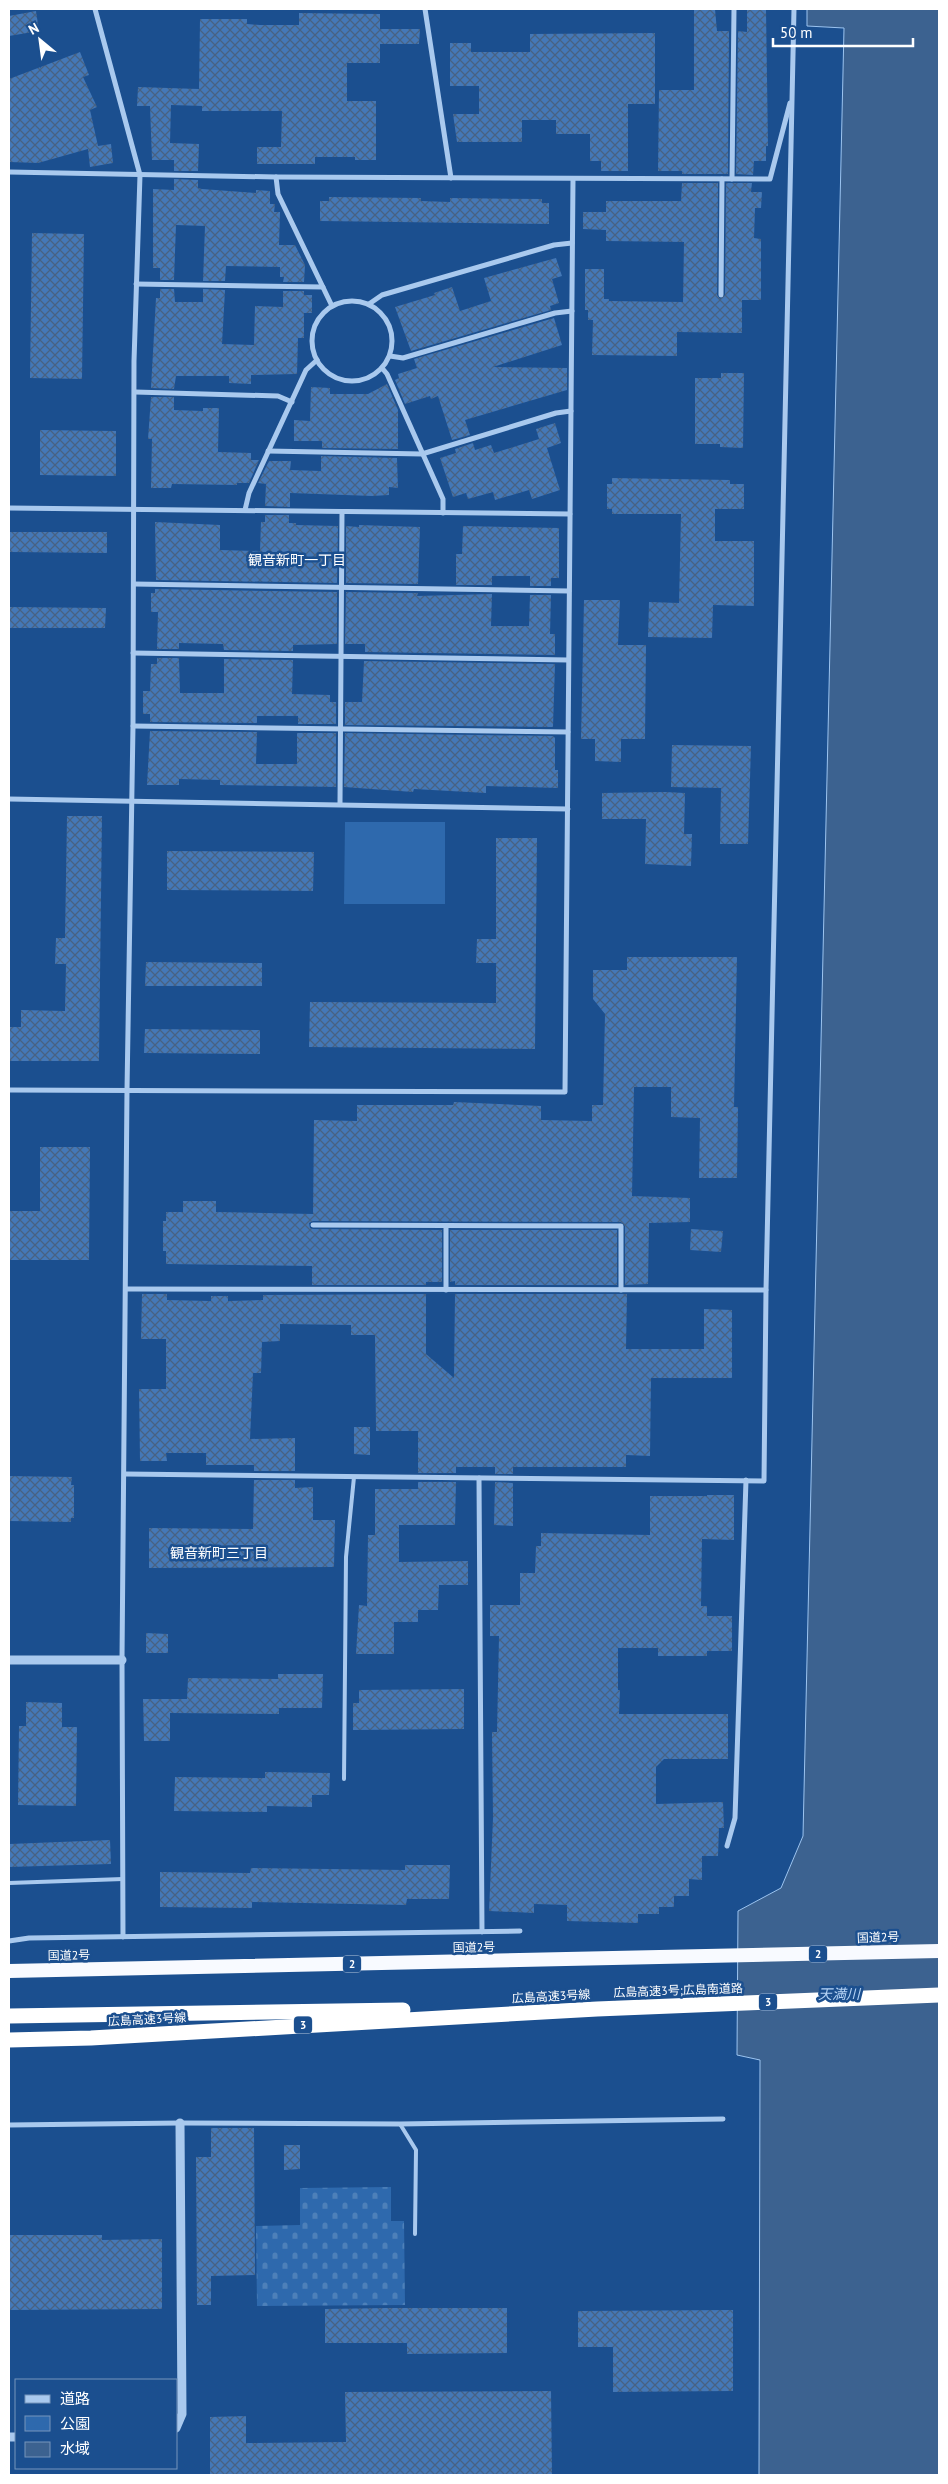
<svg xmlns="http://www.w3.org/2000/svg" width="948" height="2484" font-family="'PT Sans','Noto Sans JP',sans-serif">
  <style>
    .green { fill: #2e69ad }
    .cemetery { fill: url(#cemetery-stones) }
    .water { fill: #3c6290; stroke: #9cc4f0 }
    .building { fill: url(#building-cross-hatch) }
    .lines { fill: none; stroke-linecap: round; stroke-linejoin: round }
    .service { stroke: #a9c9ee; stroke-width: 4 }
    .minor { stroke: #a9c9ee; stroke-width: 5 }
    .tertiary { stroke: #a9c9ee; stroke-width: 9 }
    .trunk { stroke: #f8faff; stroke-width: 14 }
    .motorway { stroke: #fff; stroke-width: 15 }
    .labels { text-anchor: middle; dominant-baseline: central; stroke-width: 5; stroke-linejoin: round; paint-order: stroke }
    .shield { fill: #1b4f8f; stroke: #bbcadd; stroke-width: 1 }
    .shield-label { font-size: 11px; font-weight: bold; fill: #fff }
    .street-label { font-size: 12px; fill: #fff; stroke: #1b4f8f }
    .neighbourhood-label { font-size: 14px; fill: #fff; stroke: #1b4f8f }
    .water-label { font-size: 14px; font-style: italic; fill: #b5d3f5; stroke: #1b4f8f }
  </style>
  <defs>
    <pattern id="cemetery-stones" width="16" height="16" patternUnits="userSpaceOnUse" patternTransform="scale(1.25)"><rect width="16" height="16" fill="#2e69ad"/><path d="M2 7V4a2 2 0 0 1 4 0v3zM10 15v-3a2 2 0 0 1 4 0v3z" fill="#4d80b9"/></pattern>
    <pattern id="building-cross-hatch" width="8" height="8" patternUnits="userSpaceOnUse" patternTransform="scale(1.25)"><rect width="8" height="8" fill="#4478b7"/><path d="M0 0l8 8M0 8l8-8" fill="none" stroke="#486282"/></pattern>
  </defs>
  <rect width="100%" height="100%" fill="#1b4f8f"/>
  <polygon class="green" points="345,822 445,822 445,904 344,904"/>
  <polygon class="cemetery" points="391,2187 391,2221 404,2221 405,2305 257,2306 256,2226 300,2225 300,2188"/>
  <polygon class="water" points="807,9 939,9 939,2475 759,2475 760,2060 737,2055 738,1911 781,1888 803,1836 844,28 807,26"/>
  <g class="building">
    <polygon points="694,9 715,9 717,31 729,31 728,174 682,174 682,171 658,171 659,90 694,90"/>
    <polygon points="747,9 766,9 768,146 766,146 766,161 754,161 753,175 736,174 738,31 747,32"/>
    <polygon points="36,11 39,31 9,36 9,16"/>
    <polygon points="299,13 380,14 380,29 420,29 419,44 380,44 380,63 347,63 347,101 376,101 376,160 355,160 355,157 315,157 315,164 257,164 257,147 281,147 282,111 202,111 202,106 171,105 170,143 199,144 198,171 174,171 174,160 152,160 150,106 137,106 138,87 199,89 200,19 247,19 247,24 260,25 299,25"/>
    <polygon points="655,33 655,104 628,104 628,171 601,171 601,161 590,161 590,134 556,134 556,120 522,120 522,142 457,142 453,114 479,114 479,86 450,86 450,43 471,43 471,52 530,52 530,34"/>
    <polygon points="80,52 89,75 83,77 97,107 90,110 98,146 111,144 113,163 90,167 88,149 38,163 9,162 9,79"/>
    <polygon points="174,179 198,180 198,188 202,189 256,193 256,190 270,191 270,204 275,204 274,212 280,212 279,245 295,245 305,265 304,282 283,282 284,277 280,277 280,267 226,266 225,281 203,281 205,226 176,225 174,280 160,280 160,268 153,268 153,189 174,190"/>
    <polygon points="682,183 718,183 717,295 720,299 725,295 726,183 752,183 751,192 762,192 761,208 755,208 754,238 761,239 761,300 742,300 742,333 677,332 677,356 592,355 593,320 588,320 588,310 585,310 585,269 604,269 604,299 609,299 609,301 683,302 684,242 606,241 606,230 583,229 583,212 606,212 606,201 681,201"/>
    <polygon points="329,197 421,198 421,201 450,202 450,198 542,199 542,203 549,203 549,224 320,221 320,201 329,201"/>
    <polygon points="32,233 84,234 82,379 30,378"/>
    <polygon points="556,258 562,276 552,279 559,303 550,306 551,310 411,351 395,307 435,295 434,293 452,287 460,311 491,301 484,278"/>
    <polygon points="160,289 174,289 175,302 203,302 203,289 225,290 222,344 254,345 255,306 283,307 283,291 304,291 304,295 312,295 312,313 304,313 304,338 298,338 297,374 251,375 251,384 229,383 229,376 176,376 174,389 151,388 156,298 160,298"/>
    <polygon points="554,318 562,345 493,367 567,368 567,390 465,420 470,435 452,440 438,396 431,399 430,396 405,404 395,380 399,378 398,374 417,368 414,359"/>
    <polygon points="721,373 744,373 743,448 720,447 720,444 695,444 695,378 721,378"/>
    <polygon points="387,384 398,410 398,449 322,448 322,441 294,441 294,420 310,421 311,387 330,388 330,394 368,394"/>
    <polygon points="151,397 174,397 174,410 203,411 203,408 219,408 218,452 251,453 251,460 259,460 249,483 237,483 237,485 172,484 171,488 151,488 152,439 148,439"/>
    <polygon points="555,423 561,443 547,448 560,490 532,499 529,490 495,500 493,492 468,499 466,493 453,497 440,458 456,453 455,449 473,443 475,450 491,445 494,453 539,439 536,429"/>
    <polygon points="40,430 116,431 116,476 40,475"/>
    <polygon points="321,456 397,458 398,488 389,487 389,495 372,496 290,493 290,507 265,506 266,484 258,483 269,461 291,461 290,470 321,471"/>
    <polygon points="612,478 730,480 730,484 744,484 744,509 715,509 715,541 754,541 754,606 713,605 712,638 648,637 649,602 679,603 681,514 612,514 612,509 607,509 607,484 612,484"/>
    <polygon points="265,515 289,515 289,523 296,523 296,525 338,526 337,583 156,580 155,522 220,525 220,550 260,551 261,522 265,522"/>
    <polygon points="359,525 420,527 418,584 346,583 346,526 359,527"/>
    <polygon points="463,526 559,528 559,578 551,578 551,586 530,586 530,576 492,576 492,585 456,585 456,554 462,554"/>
    <polygon points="9,532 107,532 107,553 9,552"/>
    <polygon points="155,589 337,592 337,644 293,645 293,651 224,650 223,644 179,643 179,649 157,649 158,612 151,612 151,593 155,593"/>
    <polygon points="346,592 418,593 417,596 492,594 491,626 529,626 530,595 551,595 550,634 555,634 555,655 365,652 365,644 345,644"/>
    <polygon points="584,600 620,600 618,645 646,645 645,739 621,739 621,762 595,761 595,739 581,739"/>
    <polygon points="9,607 106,608 105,628 9,628"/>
    <polygon points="157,658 179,658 180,693 224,693 224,659 293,660 292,694 330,695 330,702 336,702 336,724 298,724 298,716 257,716 257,723 150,722 150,714 143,714 143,691 150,691 151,664 157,664"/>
    <polygon points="364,661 555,664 553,727 345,725 345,702 362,702"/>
    <polygon points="150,731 257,732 256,764 297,764 297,733 336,733 336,787 220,785 220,780 179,779 179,785 147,785"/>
    <polygon points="345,733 553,736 555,738 555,770 558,770 558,788 486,786 486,793 414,789 413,792 344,787"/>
    <polygon points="672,745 751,746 748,844 720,844 721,788 671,787"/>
    <polygon points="665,792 685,793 684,834 692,834 691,866 645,864 646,819 602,819 602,793"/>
    <polygon points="67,816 102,816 99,1061 9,1061 9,1027 21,1027 21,1010 65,1011 66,964 55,964 56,938 65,938"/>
    <polygon points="496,838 537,838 535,1049 309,1047 310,1002 496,1003 496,963 476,963 477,939 496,939"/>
    <polygon points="167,851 314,852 313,891 167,890"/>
    <polygon points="627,957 737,957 734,1107 738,1107 737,1178 699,1178 700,1118 671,1117 671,1087 634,1087 632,1196 690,1198 690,1222 649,1223 648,1284 625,1285 625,1226 621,1222 313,1221 309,1223 310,1228 313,1229 442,1230 442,1282 426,1282 426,1285 312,1285 312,1266 166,1264 166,1251 163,1251 163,1221 166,1221 166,1212 183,1212 183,1201 216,1201 216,1212 313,1214 314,1120 357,1121 357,1105 453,1105 454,1102 541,1106 541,1120 592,1121 592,1105 603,1105 605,1014 593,999 593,970 627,970"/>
    <polygon points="146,962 262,963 262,986 145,986"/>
    <polygon points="145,1029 260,1030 260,1054 144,1053"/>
    <polygon points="40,1147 90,1147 89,1260 9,1260 9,1211 40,1211"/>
    <polygon points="691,1229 723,1231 721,1252 690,1250"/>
    <polygon points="450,1230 617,1230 617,1285 455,1285 455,1281 450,1282"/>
    <polygon points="142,1294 167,1294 167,1300 211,1301 211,1296 228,1296 228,1301 263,1300 263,1295 426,1294 426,1354 454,1378 455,1294 627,1294 626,1349 704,1349 704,1309 732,1310 732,1378 651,1378 650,1456 626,1455 626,1467 513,1467 513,1474 495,1474 495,1467 456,1467 456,1473 418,1473 418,1431 376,1431 375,1335 351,1335 351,1325 280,1324 280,1341 262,1342 261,1373 253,1373 250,1439 295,1438 295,1471 254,1471 254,1465 206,1465 206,1453 166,1453 167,1461 140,1461 139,1389 166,1389 166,1339 141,1339"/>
    <polygon points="354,1427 370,1427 370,1455 354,1454"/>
    <polygon points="9,1476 72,1477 71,1485 74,1485 74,1518 71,1518 71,1522 9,1521"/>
    <polygon points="254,1480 295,1480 295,1488 313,1487 313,1520 335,1520 334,1567 149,1568 149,1528 253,1529"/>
    <polygon points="418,1482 456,1482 455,1525 399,1525 399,1562 468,1561 468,1585 439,1585 438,1610 418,1610 418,1622 394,1622 394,1654 356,1654 359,1605 367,1606 368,1535 375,1535 375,1489 418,1489"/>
    <polygon points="495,1482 513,1483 513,1526 494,1525"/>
    <polygon points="707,1495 734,1495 734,1540 702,1539 701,1606 707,1606 707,1616 732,1616 732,1651 707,1651 707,1656 658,1656 658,1648 618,1648 618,1690 620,1690 619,1714 728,1714 728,1759 664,1759 656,1767 656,1804 723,1802 724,1828 719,1828 718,1856 702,1856 702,1880 689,1879 689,1896 674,1896 674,1907 659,1907 659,1914 638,1914 638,1923 567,1921 567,1905 534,1904 534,1913 489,1911 493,1818 492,1732 497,1732 499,1636 490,1636 490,1605 520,1605 520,1573 535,1573 536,1546 541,1546 541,1533 650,1535 650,1496 707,1496"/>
    <polygon points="146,1633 168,1634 168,1653 146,1653"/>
    <polygon points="278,1674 323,1674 322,1708 279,1708 279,1714 170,1713 170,1741 144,1741 143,1699 187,1699 188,1678 278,1679"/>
    <polygon points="464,1689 464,1729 353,1730 353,1703 359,1703 359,1690"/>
    <polygon points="26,1702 62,1703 62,1727 77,1727 76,1806 18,1805 19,1726 26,1726"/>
    <polygon points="265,1772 330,1773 329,1795 312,1795 312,1807 267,1806 267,1812 174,1811 175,1777 265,1778"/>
    <polygon points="110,1840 111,1864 9,1867 9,1844"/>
    <polygon points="405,1865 450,1865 449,1899 407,1899 406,1905 252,1902 252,1908 160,1907 160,1872 250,1873 251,1868 405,1870"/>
    <polygon points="211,2128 254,2128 255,2275 211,2276 211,2305 197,2305 196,2157 211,2157"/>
    <polygon points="284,2145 300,2145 300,2169 284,2170"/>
    <polygon points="9,2235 102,2235 102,2240 162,2239 162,2309 9,2310"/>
    <polygon points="386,2308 507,2308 507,2353 407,2354 407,2343 325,2343 325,2309"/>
    <polygon points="733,2310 733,2391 613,2392 613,2347 578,2347 578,2311"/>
    <polygon points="551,2391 552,2475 210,2475 210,2417 246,2416 246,2443 346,2442 345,2392"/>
  </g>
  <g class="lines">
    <g class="service">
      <polyline points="344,1779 346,1557 354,1477"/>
      <polyline points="9,1883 123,1879"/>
      <polyline points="400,2124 416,2150 415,2234"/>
    </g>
    <g class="minor">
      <polyline points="95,9 140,175 134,361 133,726 127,1090 122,1660 123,1937"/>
      <polyline points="425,9 451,178"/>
      <polyline points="9,172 276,177 770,179 790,103"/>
      <polyline points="276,177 278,194 332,306"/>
      <polyline points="732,179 734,9"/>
      <polyline points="136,284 323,287"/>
      <polyline points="721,295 722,179"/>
      <circle cx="352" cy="341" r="40"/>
      <polyline points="369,304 382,295 554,245 572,243"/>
      <polyline points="390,356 403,358 555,313 572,311"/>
      <polyline points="382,368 387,374 443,499 443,513"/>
      <polyline points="135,392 278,396 292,402"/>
      <polyline points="268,451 422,454 556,413 571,411"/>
      <polyline points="9,508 570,514"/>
      <polyline points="245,510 249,493 306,370 317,360"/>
      <polyline points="134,584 569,591"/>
      <polyline points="133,653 568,660"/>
      <polyline points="133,726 568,732"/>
      <polyline points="9,799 568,809"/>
      <polyline points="340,804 342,512"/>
      <polyline points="9,1090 565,1092 573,179"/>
      <polyline points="313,1225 621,1226 621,1290"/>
      <polyline points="126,1289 766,1290"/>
      <polyline points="446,1290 446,1226"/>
      <polyline points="125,1474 764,1481 766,1290 794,9"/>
      <polyline points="479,1478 482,1932"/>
      <polyline points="727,1846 735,1818 746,1480"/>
      <polyline points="9,1941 29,1938 520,1931"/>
      <polyline points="9,2125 180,2123 400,2124 723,2119"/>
    </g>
    <g class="tertiary">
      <polyline points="9,1660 122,1660"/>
      <polyline points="176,2428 182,2414 180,2123"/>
      <polyline points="9,2437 16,2437"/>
    </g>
    <polyline class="trunk" points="9,1971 939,1951"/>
    <g class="motorway">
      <polyline points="9,2016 403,2010"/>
      <polyline points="9,2040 91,2038 597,2009 939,1995"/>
    </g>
  </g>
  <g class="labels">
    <g class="shield">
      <rect x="809" y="1945.5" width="18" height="17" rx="4"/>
      <rect x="343" y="1955.5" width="18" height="17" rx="4"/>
      <rect x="759" y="1993.5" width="18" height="17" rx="4"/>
      <rect x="294" y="2016.5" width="18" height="17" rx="4"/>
    </g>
    <g class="shield-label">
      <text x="818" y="1954">2</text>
      <text x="352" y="1964">2</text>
      <text x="768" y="2002">3</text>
      <text x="303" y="2025">3</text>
    </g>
    <g class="street-label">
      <text transform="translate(878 1937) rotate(-2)">国道2号</text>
      <text transform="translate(474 1947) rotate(-1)">国道2号</text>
      <text transform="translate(69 1955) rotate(-1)">国道2号</text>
      <text transform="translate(678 1990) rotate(-2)">広島高速3号;広島南道路</text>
      <text transform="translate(551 1996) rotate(-3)">広島高速3号線</text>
      <text transform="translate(147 2019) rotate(-3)">広島高速3号線</text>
    </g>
    <g class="neighbourhood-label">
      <text x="297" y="560">観音新町一丁目</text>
      <text x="219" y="1553">観音新町三丁目</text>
    </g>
    <g class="water-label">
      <text x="839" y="1994">天満川</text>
    </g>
  </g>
  <rect width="948" height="2484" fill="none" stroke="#ffffff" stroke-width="20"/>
  <rect x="15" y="2379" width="162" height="90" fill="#1b4f8f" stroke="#7695bc"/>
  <rect x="25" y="2395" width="25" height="8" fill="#a9c9ee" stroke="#7695bc"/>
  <text x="60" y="2404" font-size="15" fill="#ffffff">道路</text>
  <rect x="25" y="2416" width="25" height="15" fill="#2e69ad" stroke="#7695bc"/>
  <text x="60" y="2429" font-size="15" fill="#ffffff">公園</text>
  <rect x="25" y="2442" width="25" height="15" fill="#3c6290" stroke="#7695bc"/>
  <text x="60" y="2454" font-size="15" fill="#ffffff">水域</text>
  <g transform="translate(40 40) rotate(331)" stroke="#1b4f8f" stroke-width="4" paint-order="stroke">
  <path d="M0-4L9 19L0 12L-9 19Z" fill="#ffffff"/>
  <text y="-8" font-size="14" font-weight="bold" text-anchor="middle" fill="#ffffff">N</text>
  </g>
  <path d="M773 38v8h140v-8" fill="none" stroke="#ffffff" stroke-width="2.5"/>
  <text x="780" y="38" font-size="15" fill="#ffffff" stroke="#1b4f8f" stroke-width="4" paint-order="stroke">50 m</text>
</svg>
